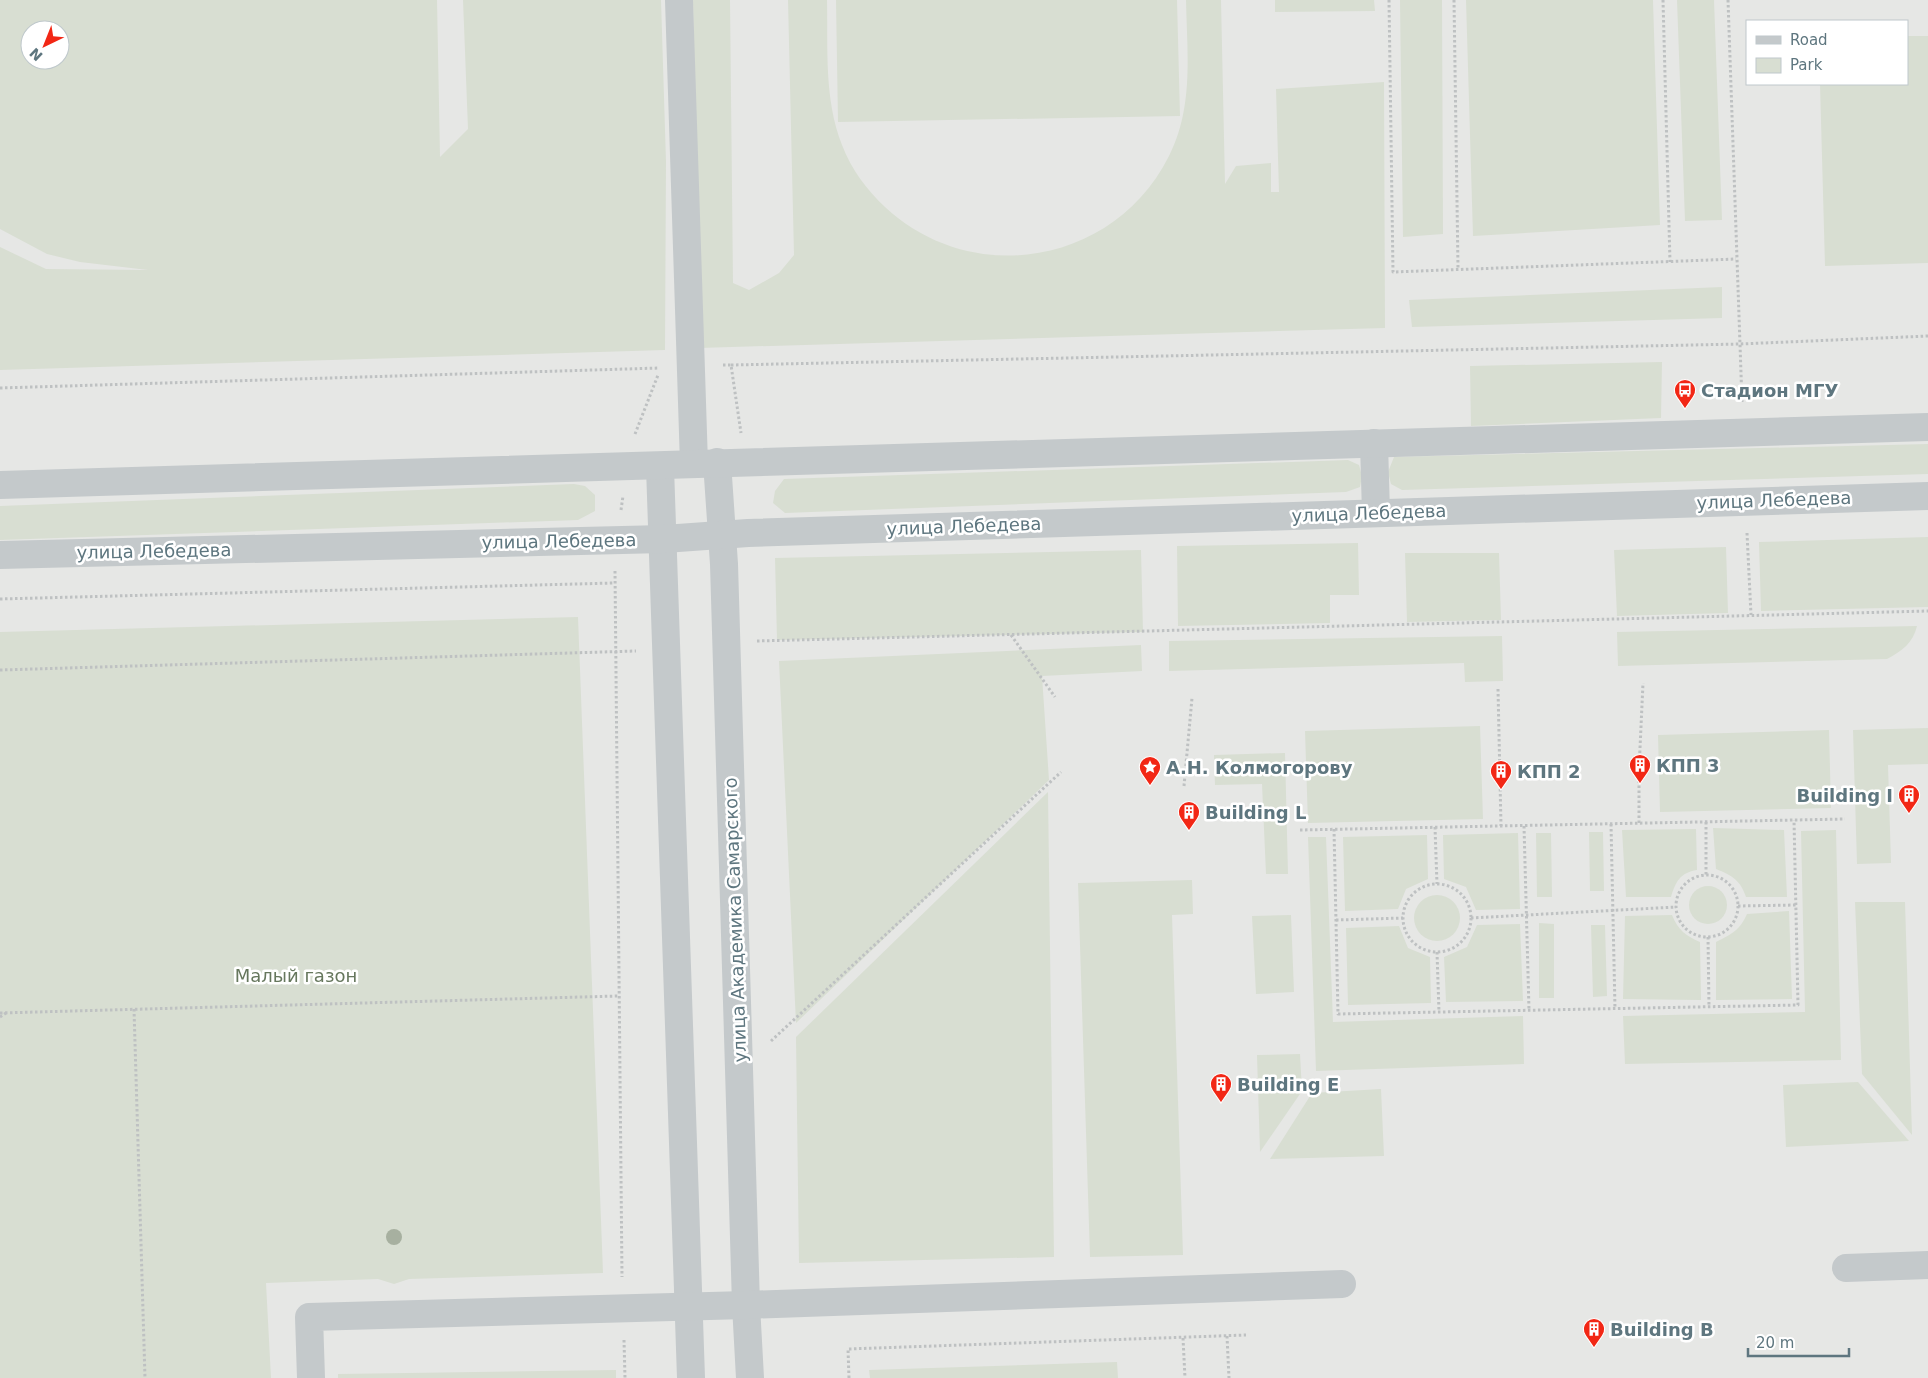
<svg xmlns="http://www.w3.org/2000/svg" width="1928" height="1378" font-family="'DejaVu Sans',sans-serif">
  <style>
    .built { fill: #e6e7e5; fill-rule: evenodd }
    .green { fill: #d8ded2; fill-rule: evenodd }
    .lines { fill: none; stroke-linecap: round; stroke-linejoin: round }
    .path { stroke: #bec1c2; stroke-width: 3; stroke-dasharray: 2.5 2.5; stroke-linecap: butt }
    .minor { stroke: #c4c9cb; stroke-width: 28 }
    .tree { fill: #a7b0a0 }
    .labels { text-anchor: middle; dominant-baseline: central; stroke-width: 5; stroke-linejoin: round; paint-order: stroke }
    .poi-label { font-size: 18px; font-weight: bold; fill: #5e767f; stroke: #fff; text-anchor: start }
    .street-label { font-size: 18px; fill: #5e767f; stroke: #fff }
    .park-label { font-size: 18px; fill: #66775d; stroke: #fff }
  </style>
  <rect width="100%" height="100%" fill="#f6f5f1"/>
  <path class="built" d="M0,0h1928v1378h-1928zM1747,21h160v63h-160zM30,30h30v30h-30z"/>
  <g class="green">
    <path d="M0,0h437l3,157 28,-28 -5,-129h198l5,162 -1,188 -665,20v-123l46,22 102,1 -68,-8 -33,-8 -47,-25zM30,30h30v30h-30z"/>
    <path d="M693,0h37l3,283 16,7 30,-17 15,-18 -6,-255h39c1,49 -3,99 15,145 9,24 25,45 43,62 88,82 230,57 284,-51 25,-49 18,-104 17,-156h35l4,184 11,-18 35,-3v29h8l-3,-103 108,-7 1,246 -686,20z"/>
    <polygon points="836,0 1177,0 1180,116 838,122"/>
    <polygon points="1275,0 1374,0 1375,11 1275,12"/>
    <polygon points="1400,0 1442,0 1443,234 1403,237"/>
    <polygon points="1466,0 1653,0 1660,225 1473,236"/>
    <polygon points="1677,0 1714,0 1722,220 1685,221"/>
    <polygon points="1907,36 1928,36 1928,263 1825,266 1820,84 1907,84"/>
    <polygon points="1722,287 1722,318 1412,327 1409,300"/>
    <polygon points="1662,362 1661,418 1471,426 1470,366"/>
    <polygon points="1928,444 1928,474 1402,490 1391,484 1388,472 1394,457"/>
    <polygon points="1348,460 1359,465 1362,476 1360,487 1346,492 785,513 773,503 775,491 784,479"/>
    <polygon points="574,484 585,486 595,495 595,511 578,520 0,540 0,506"/>
    <polygon points="1928,537 1928,607 1761,611 1759,542"/>
    <polygon points="1358,543 1359,595 1330,595 1330,623 1178,626 1177,546"/>
    <polygon points="1726,547 1728,613 1617,616 1614,550"/>
    <polygon points="1141,550 1143,632 777,640 775,558"/>
    <polygon points="1405,553 1499,553 1501,620 1407,622"/>
    <polygon points="578,617 603,1273 409,1279 394,1284 378,1279 266,1283 271,1378 0,1378 0,632"/>
    <path d="M1917,626c-4,17 -15,25 -30,33l-269,7 -1,-34z"/>
    <polygon points="1502,636 1503,681 1465,682 1464,663 1169,671 1169,641"/>
    <polygon points="1141,645 1142,671 1042,676 1049,780 796,1023 779,661"/>
    <polygon points="1480,726 1483,819 1308,823 1305,731"/>
    <polygon points="1928,728 1928,764 1888,765 1891,863 1857,864 1853,730"/>
    <polygon points="1829,730 1831,808 1660,812 1658,735"/>
    <polygon points="1285,753 1288,874 1266,874 1262,784 1215,785 1214,755"/>
    <polygon points="1048,792 1054,1257 799,1263 796,1037"/>
    <path d="M1713,828l71,2 3,67h-41c-5,-16 -14,-22 -30,-28z"/>
    <path d="M1696,829l1,41c-17,3 -21,11 -26,27h-45l-4,-67z"/>
    <polygon points="1836,830 1841,1060 1625,1064 1623,1016 1805,1012 1801,831"/>
    <polygon points="1589,832 1603,832 1604,891 1590,891"/>
    <polygon points="1518,833 1520,909 1476,910 1466,887 1444,879 1443,835"/>
    <polygon points="1536,833 1551,833 1552,897 1537,897"/>
    <polygon points="1427,835 1428,879 1406,889 1398,909 1345,911 1343,837"/>
    <polygon points="1308,837 1326,837 1333,1022 1523,1016 1524,1064 1316,1071"/>
    <polygon points="1192,880 1193,914 1172,915 1183,1255 1090,1257 1078,883"/>
    <circle cx="1708" cy="905" r="19"/>
    <circle cx="1437" cy="918" r="23"/>
    <polygon points="1855,902 1905,902 1912,1135 1862,1074"/>
    <path d="M1789,911l3,88 -76,1v-58c16,-8 24,-12 31,-28z"/>
    <polygon points="1291,915 1294,992 1256,994 1252,916"/>
    <path d="M1672,915c6,15 14,21 28,27l1,58 -78,-1 2,-83z"/>
    <polygon points="1539,923 1554,924 1554,998 1539,998"/>
    <polygon points="1520,924 1523,1001 1446,1002 1444,957 1467,947 1477,925"/>
    <polygon points="1591,925 1605,925 1607,996 1593,997"/>
    <polygon points="1399,926 1408,948 1430,957 1431,1003 1348,1005 1346,928"/>
    <polygon points="1300,1054 1302,1091 1260,1152 1257,1055"/>
    <polygon points="1858,1082 1909,1141 1786,1147 1783,1085"/>
    <polygon points="1381,1089 1384,1156 1270,1159 1312,1093"/>
    <polygon points="1117,1362 1118,1378 870,1378 869,1370"/>
    <polygon points="616,1370 616,1378 338,1378 338,1374"/>
  </g>
  <g class="lines">
    <g class="path">
      <polyline points="1389,0 1393,272 1736,259"/>
      <polyline points="1454,0 1458,268"/>
      <polyline points="1663,0 1670,262"/>
      <polyline points="1728,0 1742,402"/>
      <polyline points="723,365 731,365 741,433"/>
      <polyline points="731,365 1740,344 1928,336"/>
      <polyline points="0,388 659,368"/>
      <polyline points="635,434 658,375"/>
      <polyline points="621,510 623,496"/>
      <polyline points="1747,533 1751,615"/>
      <polyline points="615,571 622,1277"/>
      <polyline points="0,599 614,583"/>
      <polyline points="1011,635 1055,697"/>
      <polyline points="757,641 1928,611"/>
      <polyline points="0,670 636,651"/>
      <polyline points="1498,689 1501,826"/>
      <polyline points="1184,786 1192,698"/>
      <polyline points="1706,822 1706,875"/>
      <polyline points="1639,823 1639,770 1643,683"/>
      <polyline points="1611,824 1615,1009"/>
      <polyline points="1524,826 1529,1010"/>
      <polyline points="1435,827 1437,884"/>
      <polyline points="1334,829 1338,1014 1798,1005 1794,820"/>
      <polyline points="1300,830 1845,819"/>
      <circle cx="1707" cy="906" r="31"/>
      <circle cx="1437" cy="918" r="34"/>
      <polyline points="1738,906 1796,905"/>
      <polyline points="1471,918 1676,907"/>
      <polyline points="1336,920 1403,918"/>
      <polyline points="1708,937 1709,1007"/>
      <polyline points="1437,952 1439,1012"/>
      <polyline points="134,1009 145,1378"/>
      <polyline points="0,1013 618,996"/>
      <polyline points="0,1017 6,1013"/>
      <polyline points="771,1041 1061,772"/>
      <polyline points="1227,1336 1229,1378"/>
      <polyline points="1183,1338 1185,1378"/>
      <polyline points="624,1340 625,1378"/>
      <polyline points="849,1378 848,1349 1246,1335"/>
    </g>
    <g class="minor">
      <polyline points="679,0 694,464"/>
      <polyline points="1374,443 1376,513"/>
      <polyline points="717,462 724,564 746,1305 750,1378"/>
      <polyline points="660,467 691,1378"/>
      <polyline points="0,485 1928,427"/>
      <polyline points="0,555 664,539 748,533 1928,496"/>
      <polyline points="1846,1268 1928,1265"/>
      <polyline points="311,1378 309,1317 746,1305 1342,1284"/>
    </g>
  </g>
  <circle class="tree" cx="394" cy="1237" r="8"/>
  <defs>
    <g id="bus-pin" transform="scale(1.125)"><path d="M0 17L-7.5 6A9.5 9.5 0 1 1 7.5 6Z" fill="#f22715" stroke="#fff"/><path d="M-5-6H5V4H4V6H2V4H-2V6H-4V4H-5ZM-3.5-4V0h7V-4ZM-3.5 1.2v1.5H-2V1.2ZM2 1.2v1.5H3.5V1.2Z" fill="#fff"/></g>
    <g id="building-pin" transform="scale(1.125)"><path d="M0 17L-7.5 6A9.5 9.5 0 1 1 7.5 6Z" fill="#f22715" stroke="#fff"/><path d="M-4-6H4V6H1V3H-1V6H-4ZM-2.5-4.3h1.7v1.8h-1.7ZM.8-4.3h1.7v1.8H.8ZM-2.5-1h1.7V.8h-1.7ZM.8-1h1.7V.8H.8Z" fill="#fff"/></g>
    <g id="sight-pin" transform="scale(1.125)"><path d="M0 17L-7.5 6A9.5 9.5 0 1 1 7.5 6Z" fill="#f22715" stroke="#fff"/><path d="M0-6L1.8-2.2L6-1.7L2.9 1.2L3.7 5.4L0 3.3L-3.7 5.4L-2.9 1.2L-6-1.7L-1.8-2.2Z" fill="#fff"/></g>
  </defs>
  <g fill-rule="evenodd">
    <use href="#bus-pin" x="1685" y="390"/>
    <use href="#building-pin" x="1640" y="765"/>
    <use href="#sight-pin" x="1150" y="767"/>
    <use href="#building-pin" x="1501" y="771"/>
    <use href="#building-pin" x="1909" y="795"/>
    <use href="#building-pin" x="1189" y="812"/>
    <use href="#building-pin" x="1221" y="1084"/>
    <use href="#building-pin" x="1594" y="1329"/>
  </g>
  <g class="labels">
    <g class="poi-label">
      <text x="1701" y="390">Стадион МГУ</text>
      <text x="1656" y="765">КПП 3</text>
      <text x="1166" y="767">А.Н. Колмогорову</text>
      <text x="1517" y="771">КПП 2</text>
      <text x="1893" y="795" text-anchor="end">Building I</text>
      <text x="1205" y="812">Building L</text>
      <text x="1237" y="1084">Building E</text>
      <text x="1610" y="1329">Building B</text>
    </g>
    <g class="street-label">
      <text transform="translate(1774 500) rotate(-2)">улица Лебедева</text>
      <text transform="translate(1369 513) rotate(-2)">улица Лебедева</text>
      <text transform="translate(964 526) rotate(-2)">улица Лебедева</text>
      <text transform="translate(559 541) rotate(-1)">улица Лебедева</text>
      <text transform="translate(154 551) rotate(-1)">улица Лебедева</text>
      <text transform="translate(735 920) rotate(-92)">улица Академика Самарского</text>
    </g>
    <g class="park-label">
      <text x="296" y="975">Малый газон</text>
    </g>
  </g>
  <rect x="1746" y="20" width="162" height="65" fill="#ffffff" stroke="#bfc8cc"/>
  <rect x="1756" y="36" width="25" height="8" fill="#c4c9cb" stroke="#bfc8cc"/>
  <text x="1790" y="45" font-size="15" fill="#5e767f">Road</text>
  <rect x="1756" y="58" width="25" height="15" fill="#d8ded2" stroke="#bfc8cc"/>
  <text x="1790" y="70" font-size="15" fill="#5e767f">Park</text>
  <g transform="translate(45 45) rotate(223)"><circle r="24" fill="#ffffff" stroke="#bfc8cc"/>
  <path d="M0-4L9 19L0 12L-9 19Z" fill="#f22715"/>
  <text y="-8" font-size="14" font-weight="bold" text-anchor="middle" fill="#5e767f">N</text>
  </g>
  <path d="M1748 1348v8h101v-8" fill="none" stroke="#5e767f" stroke-width="2.5"/>
  <text x="1756" y="1348" font-size="15" fill="#5e767f" stroke="#ffffff" stroke-width="4" paint-order="stroke">20 m</text>
</svg>
